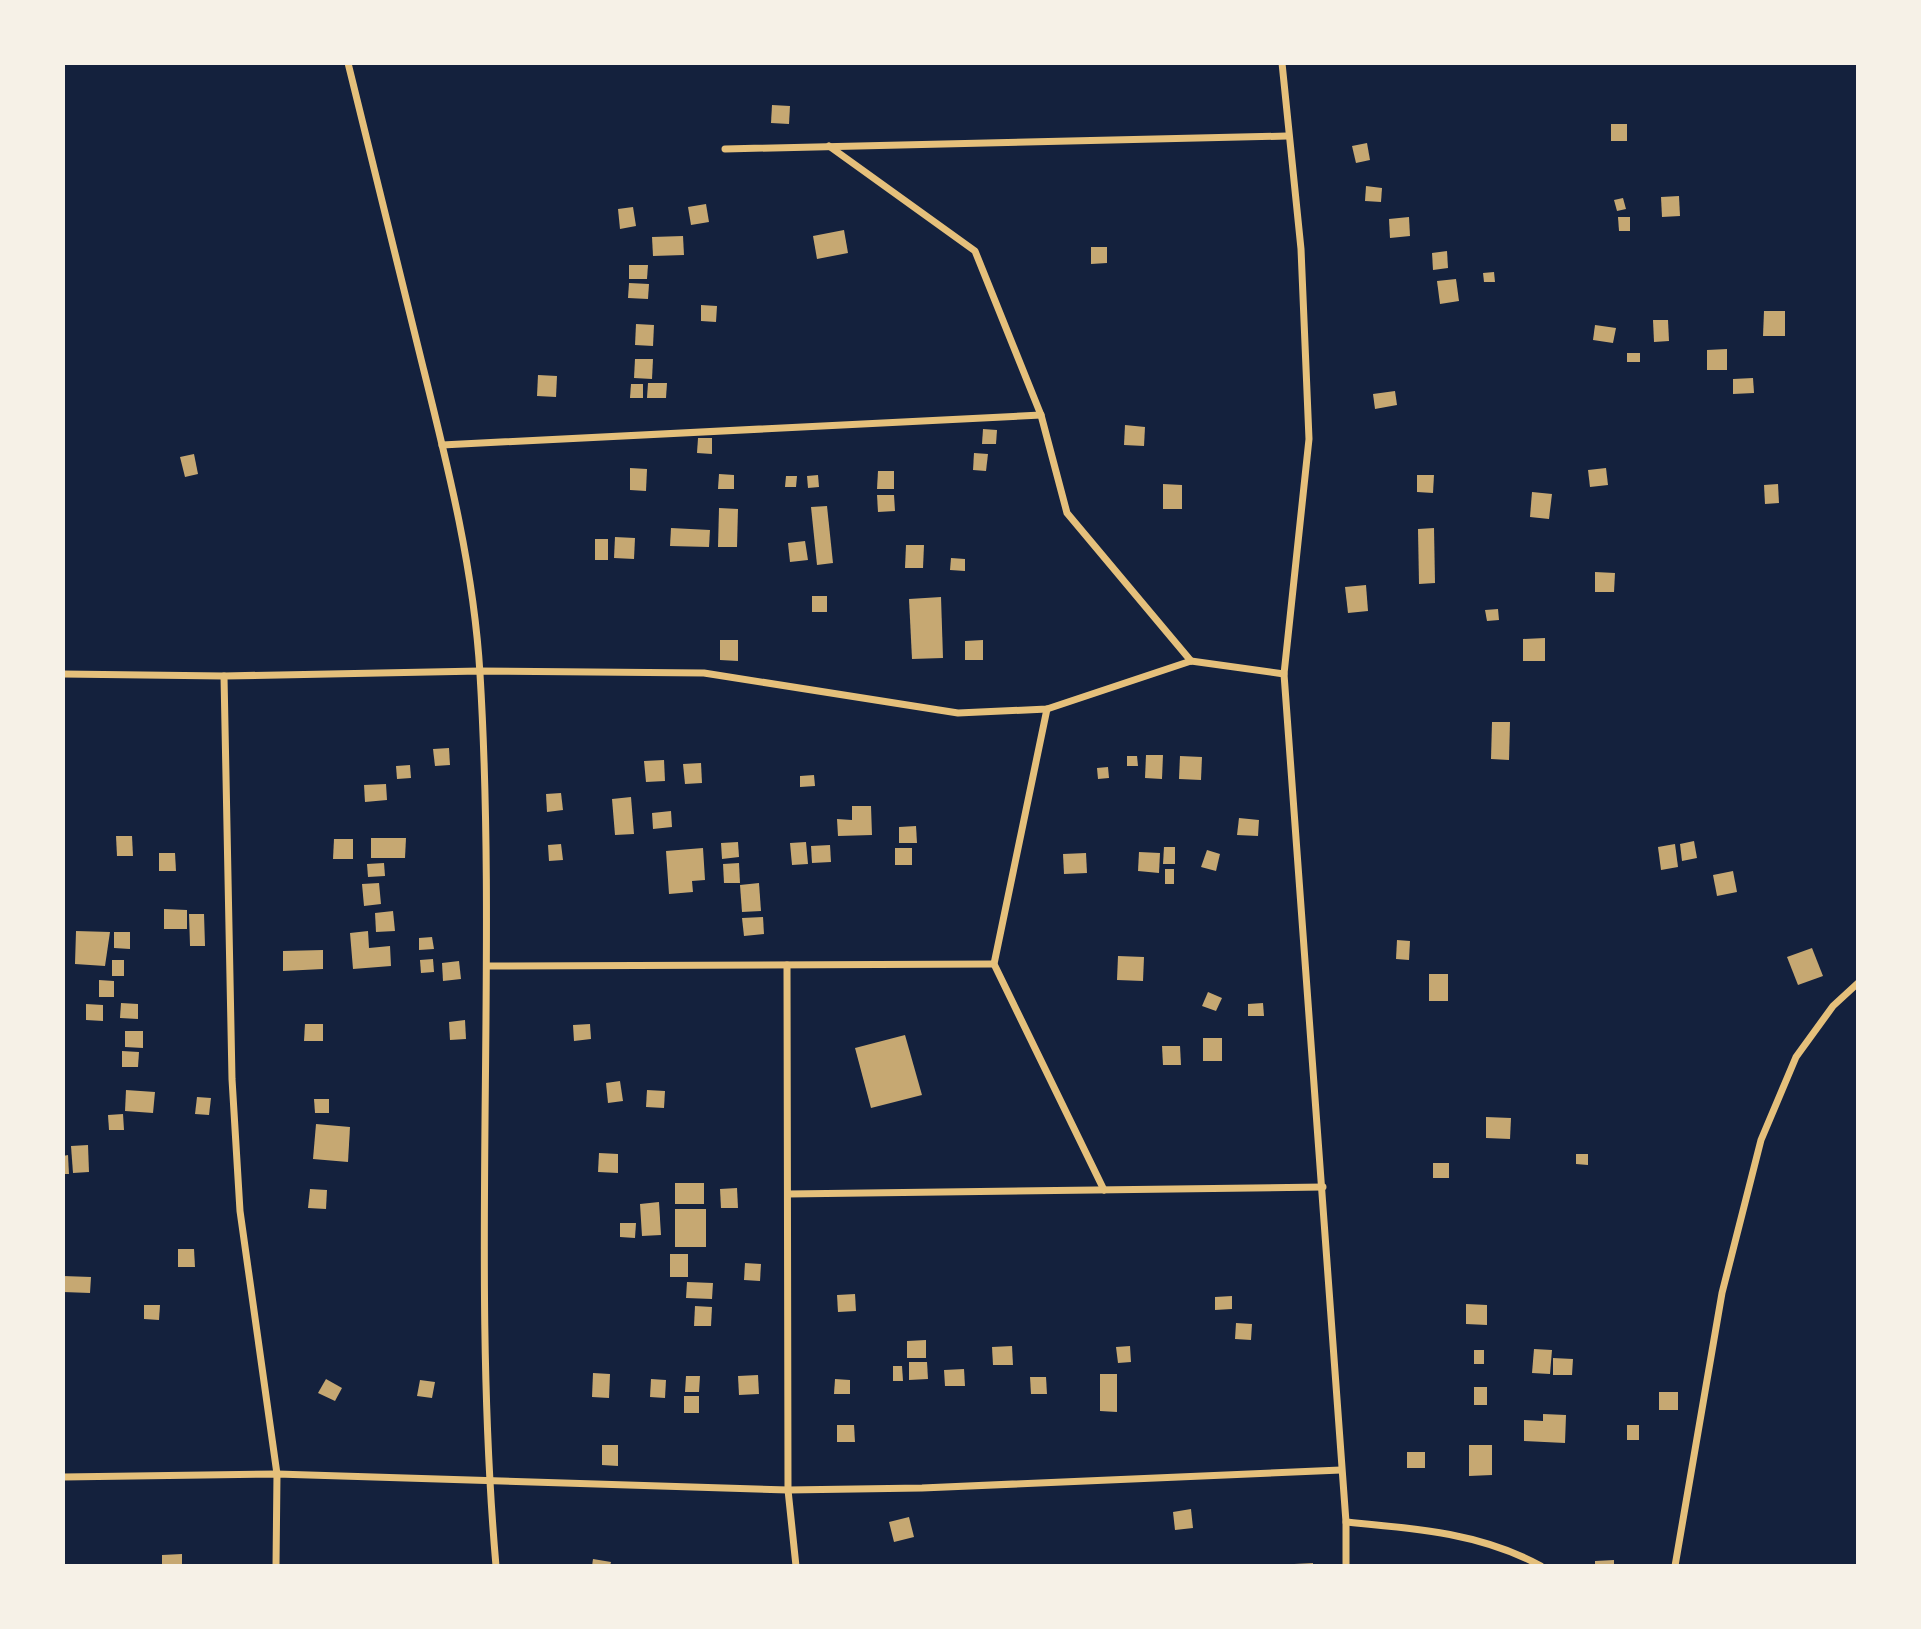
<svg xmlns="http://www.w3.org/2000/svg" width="1921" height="1629" font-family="'DejaVu Sans',sans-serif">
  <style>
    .building { fill: #c6a872 }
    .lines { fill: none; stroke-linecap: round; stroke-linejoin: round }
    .minor { stroke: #e5c07b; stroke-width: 7 }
  </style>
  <rect width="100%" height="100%" fill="#14213d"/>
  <g class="building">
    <polygon points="772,105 790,106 789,124 771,123"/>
    <rect x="1611" y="124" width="16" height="17"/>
    <polygon points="1367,143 1370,160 1356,163 1352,146"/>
    <polygon points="1366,186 1382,188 1381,202 1365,201"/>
    <polygon points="1679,196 1680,216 1662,217 1661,197"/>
    <polygon points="1623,198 1626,209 1617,211 1614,200"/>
    <polygon points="706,204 709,222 691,225 688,207"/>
    <polygon points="633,207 636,226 620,229 618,209"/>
    <polygon points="1409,217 1410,236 1390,238 1389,219"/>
    <polygon points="1618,217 1630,217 1630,231 1619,231"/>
    <polygon points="844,230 848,253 817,259 813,236"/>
    <polygon points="683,236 684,255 653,256 652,237"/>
    <polygon points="1091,247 1107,247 1107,263 1091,264"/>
    <polygon points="1447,251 1448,268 1433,270 1432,253"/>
    <polygon points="629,265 648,265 647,279 629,279"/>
    <polygon points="1494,272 1495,282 1484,282 1483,273"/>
    <polygon points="1456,279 1459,301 1440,304 1437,281"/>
    <polygon points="629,283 649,284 648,299 628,298"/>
    <polygon points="701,305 717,306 716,322 701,321"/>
    <polygon points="1764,311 1785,311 1785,336 1763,336"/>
    <polygon points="1653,320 1668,320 1669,341 1654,342"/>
    <polygon points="636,324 654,325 653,346 635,345"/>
    <polygon points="1595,325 1616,328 1613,343 1593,340"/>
    <polygon points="1727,349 1727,370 1707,370 1707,350"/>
    <rect x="1627" y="353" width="13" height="9"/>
    <polygon points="635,359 653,359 652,379 634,378"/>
    <polygon points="538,375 557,376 556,397 537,396"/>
    <polygon points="1753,378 1754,393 1733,394 1733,379"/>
    <polygon points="648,383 667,383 666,398 647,398"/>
    <polygon points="631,384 643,384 643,398 630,398"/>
    <polygon points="1395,391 1397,405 1375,409 1373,394"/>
    <polygon points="1125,425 1145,427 1144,446 1124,445"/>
    <polygon points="983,429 997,430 996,444 982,444"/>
    <polygon points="698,438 712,438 712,454 697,453"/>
    <polygon points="974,453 988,454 986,471 973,470"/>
    <polygon points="194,454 198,474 185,477 180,457"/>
    <polygon points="630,468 647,469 646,491 630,490"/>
    <polygon points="1606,468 1608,485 1590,487 1588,470"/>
    <polygon points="878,471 894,471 894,489 877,489"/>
    <polygon points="719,474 734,475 734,489 718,489"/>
    <polygon points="818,475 819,487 808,488 807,476"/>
    <polygon points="1417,475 1434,475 1433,493 1417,492"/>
    <polygon points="786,476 797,476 796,487 785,487"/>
    <polygon points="1163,484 1182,485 1182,509 1163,509"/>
    <polygon points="1778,484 1779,503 1765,504 1764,485"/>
    <polygon points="1532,492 1552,494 1549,519 1530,517"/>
    <polygon points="877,495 894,495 895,511 878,512"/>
    <polygon points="827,506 833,563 817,565 811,507"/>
    <polygon points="719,508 738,509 737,547 718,547"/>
    <polygon points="671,528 710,530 709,547 670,546"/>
    <polygon points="1434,528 1435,583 1419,584 1418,529"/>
    <polygon points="615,537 635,538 634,559 614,558"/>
    <rect x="595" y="539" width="13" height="21"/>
    <polygon points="805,541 808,560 790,562 788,543"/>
    <polygon points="906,545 924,545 923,568 905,568"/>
    <polygon points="951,558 965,559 965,571 950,570"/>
    <polygon points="1595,572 1615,573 1614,592 1595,592"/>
    <polygon points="1366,585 1368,611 1348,613 1345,587"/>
    <rect x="812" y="596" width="15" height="16"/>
    <polygon points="941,597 943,658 912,659 909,599"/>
    <polygon points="1498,609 1499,620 1487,621 1485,610"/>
    <polygon points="1545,638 1545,661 1523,661 1523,639"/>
    <polygon points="720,640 738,640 738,661 720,660"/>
    <polygon points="983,640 983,660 965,660 965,641"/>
    <polygon points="1492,722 1510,722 1509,760 1491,759"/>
    <polygon points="449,748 450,765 435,766 433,749"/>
    <polygon points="1146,755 1163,755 1162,779 1145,778"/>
    <polygon points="1127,756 1137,756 1138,766 1127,766"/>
    <polygon points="1180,756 1202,757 1201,780 1179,779"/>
    <polygon points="664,760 665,781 646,782 644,761"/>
    <polygon points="701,763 702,783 685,784 683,764"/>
    <polygon points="410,765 411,778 397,779 396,766"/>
    <polygon points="1108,767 1109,778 1098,779 1097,768"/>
    <polygon points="814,775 815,786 800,787 800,776"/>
    <polygon points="386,784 387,800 365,802 364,785"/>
    <polygon points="561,793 563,810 547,812 546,794"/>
    <polygon points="631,797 634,834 615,835 612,799"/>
    <polygon points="852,806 871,806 872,835 838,836 837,819 852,820"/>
    <polygon points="671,811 672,827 653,829 652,813"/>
    <polygon points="1239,818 1259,820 1258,836 1237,835"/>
    <polygon points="916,826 917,843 899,843 899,827"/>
    <polygon points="116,836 132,836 133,856 117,856"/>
    <polygon points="371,838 406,838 405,858 371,858"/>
    <polygon points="334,839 353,839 353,859 333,859"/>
    <polygon points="1694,841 1697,858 1682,861 1680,844"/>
    <polygon points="738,842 739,857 722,859 721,843"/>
    <polygon points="806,842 808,864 792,865 790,843"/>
    <polygon points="561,844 563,860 549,861 548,845"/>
    <polygon points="1675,844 1678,867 1661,870 1658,847"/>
    <polygon points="830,845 831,862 812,863 811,846"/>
    <polygon points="1164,847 1175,847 1175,864 1163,864"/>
    <polygon points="703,848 705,880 692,881 693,892 669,894 666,851"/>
    <rect x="895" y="848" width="17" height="17"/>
    <polygon points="1207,850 1220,854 1216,871 1201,867"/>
    <polygon points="1139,852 1160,853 1159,873 1138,871"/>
    <polygon points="159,853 175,853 176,871 159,871"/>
    <polygon points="1086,853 1087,873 1064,874 1063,854"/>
    <polygon points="384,863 385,876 368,877 367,864"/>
    <polygon points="739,863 740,883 724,883 723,864"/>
    <rect x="1165" y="869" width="9" height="15"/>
    <polygon points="1733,871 1737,892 1717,896 1713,875"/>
    <polygon points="379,883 381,904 364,906 362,884"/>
    <polygon points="759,883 761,911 742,912 740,885"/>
    <polygon points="164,909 187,910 187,929 164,929"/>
    <polygon points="393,911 395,931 376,932 375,913"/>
    <polygon points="189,914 204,914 205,946 190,946"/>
    <polygon points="763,917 764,934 744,936 742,918"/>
    <polygon points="76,931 110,932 105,966 75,964"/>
    <polygon points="368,931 369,948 390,946 391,966 353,969 350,933"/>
    <polygon points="114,932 130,932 130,949 114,948"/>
    <polygon points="432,937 434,949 419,950 419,938"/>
    <polygon points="1397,940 1410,941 1409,960 1396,959"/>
    <polygon points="1812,948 1823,976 1798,985 1787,957"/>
    <polygon points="323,950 323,969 283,971 283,951"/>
    <polygon points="1118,956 1144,957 1143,981 1117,980"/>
    <polygon points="433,959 434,972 421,973 420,960"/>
    <rect x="112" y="960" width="12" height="16"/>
    <polygon points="459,961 461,979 443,981 442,963"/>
    <rect x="1429" y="974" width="19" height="27"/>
    <polygon points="99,980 114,981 114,997 99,997"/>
    <polygon points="1208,992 1222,998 1216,1011 1202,1006"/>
    <polygon points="121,1003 138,1004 138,1019 120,1018"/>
    <polygon points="1263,1003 1264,1016 1248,1016 1248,1004"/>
    <polygon points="86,1004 103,1005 103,1021 86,1020"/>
    <polygon points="465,1020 466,1039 450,1040 449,1022"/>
    <polygon points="305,1024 323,1024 323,1041 304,1041"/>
    <polygon points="590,1024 591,1039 574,1041 573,1025"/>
    <polygon points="125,1031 143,1031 143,1048 125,1047"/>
    <polygon points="905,1035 922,1095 871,1108 855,1048"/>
    <rect x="1203" y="1038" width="19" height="23"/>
    <polygon points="1162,1046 1180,1046 1181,1065 1163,1065"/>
    <polygon points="122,1051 139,1052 138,1067 122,1067"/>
    <polygon points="620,1081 623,1101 608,1103 606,1083"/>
    <polygon points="126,1090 155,1092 153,1113 125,1111"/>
    <polygon points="647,1090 665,1091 664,1108 646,1107"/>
    <polygon points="197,1097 211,1098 209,1115 195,1114"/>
    <polygon points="314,1099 329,1099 329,1113 315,1113"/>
    <polygon points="123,1114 124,1130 109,1130 108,1115"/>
    <polygon points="1486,1117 1511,1118 1510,1139 1486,1138"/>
    <polygon points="316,1124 350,1127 348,1162 313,1159"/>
    <polygon points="88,1145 89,1172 73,1173 71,1146"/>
    <polygon points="599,1153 618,1154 618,1173 598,1172"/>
    <polygon points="1576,1154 1588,1154 1588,1165 1576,1164"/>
    <polygon points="68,1155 69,1174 63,1174 63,1156"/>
    <rect x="1433" y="1163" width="16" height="15"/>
    <rect x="675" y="1183" width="29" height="21"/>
    <polygon points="737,1188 738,1208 721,1208 720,1189"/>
    <polygon points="310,1189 327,1190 326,1209 308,1208"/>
    <polygon points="659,1202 661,1235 642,1236 640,1204"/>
    <rect x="675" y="1209" width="31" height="38"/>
    <polygon points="620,1223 636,1223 635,1238 620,1237"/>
    <polygon points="178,1249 194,1249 195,1267 178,1267"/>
    <rect x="670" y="1254" width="18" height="23"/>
    <polygon points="745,1263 761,1264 760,1281 744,1280"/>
    <polygon points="63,1276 91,1277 90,1293 63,1292"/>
    <polygon points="687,1282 713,1283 712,1299 686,1298"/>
    <polygon points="855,1294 856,1311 838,1312 837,1295"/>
    <polygon points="1232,1296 1232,1309 1215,1310 1215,1297"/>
    <polygon points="1466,1304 1487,1305 1487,1325 1466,1324"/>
    <polygon points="144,1305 160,1305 159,1320 144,1319"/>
    <polygon points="695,1306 712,1307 711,1326 694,1326"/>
    <polygon points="1236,1323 1252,1324 1251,1340 1235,1339"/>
    <polygon points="926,1340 926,1358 907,1358 907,1341"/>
    <polygon points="1012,1346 1013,1365 993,1365 992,1347"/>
    <polygon points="1130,1346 1131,1362 1118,1363 1116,1347"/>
    <polygon points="1534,1349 1552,1350 1550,1374 1532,1373"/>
    <rect x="1474" y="1350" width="10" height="14"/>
    <polygon points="1553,1358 1573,1359 1572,1375 1553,1375"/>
    <polygon points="909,1362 927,1362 928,1379 909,1380"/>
    <polygon points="893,1366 902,1366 903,1381 893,1381"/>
    <polygon points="964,1369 965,1386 945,1386 944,1370"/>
    <polygon points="593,1373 610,1374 609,1398 592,1397"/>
    <polygon points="1100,1374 1117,1374 1117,1412 1100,1411"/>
    <polygon points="758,1375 759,1394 739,1395 738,1376"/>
    <polygon points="686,1376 700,1376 699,1392 685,1392"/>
    <polygon points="1030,1377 1046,1377 1047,1394 1031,1394"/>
    <polygon points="326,1379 342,1388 335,1401 318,1393"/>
    <polygon points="651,1379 666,1380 665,1398 650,1397"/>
    <polygon points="835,1379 850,1380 850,1394 834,1394"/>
    <polygon points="420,1380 435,1382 432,1398 417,1396"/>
    <rect x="1474" y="1387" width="13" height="18"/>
    <rect x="1659" y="1392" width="19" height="18"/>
    <rect x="684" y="1396" width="15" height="17"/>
    <polygon points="1543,1414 1566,1415 1565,1443 1524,1441 1524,1420 1543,1421"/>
    <polygon points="837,1425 854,1425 855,1442 837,1442"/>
    <rect x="1627" y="1425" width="12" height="15"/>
    <polygon points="602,1445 618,1445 618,1466 602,1465"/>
    <polygon points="1469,1445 1492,1445 1492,1475 1469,1476"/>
    <rect x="1407" y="1452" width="18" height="16"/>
    <polygon points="1191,1509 1193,1528 1175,1530 1173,1512"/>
    <polygon points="909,1517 914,1537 894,1542 889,1522"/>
    <polygon points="182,1554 182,1566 162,1566 162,1555"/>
    <polygon points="593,1559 611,1562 610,1566 592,1566"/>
    <polygon points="1614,1560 1614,1566 1595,1566 1595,1561"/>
    <polygon points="1313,1563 1313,1566 1294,1566 1294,1564"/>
  </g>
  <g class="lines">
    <g class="minor">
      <path d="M348,63c25,101 50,202 75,304 25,100 51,203 57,307 18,297 -10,595 16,892"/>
      <polyline points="1282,63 1301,249 1309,439 1284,674 1346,1522 1346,1566"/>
      <polyline points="829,146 975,251 1041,415 1067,513 1191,661"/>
      <polyline points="725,149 1287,136"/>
      <polyline points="442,445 1041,415"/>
      <polyline points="63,674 224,676 480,671 704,673 958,713 1047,709 1191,661 1284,674"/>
      <polyline points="224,676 232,1079 240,1211 277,1474 276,1566"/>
      <polyline points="1047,709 994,964 1104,1190"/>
      <polyline points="787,965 788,1490 796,1566"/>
      <polyline points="488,966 994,964"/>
      <polyline points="788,1194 1323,1187"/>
      <polyline points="63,1477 277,1474 788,1490 922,1488 1341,1470"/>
      <path d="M1346,1522c67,6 135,11 195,44"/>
      <polyline points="1675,1566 1722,1293 1761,1140 1796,1057 1833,1006 1858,983"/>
    </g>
  </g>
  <rect width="1921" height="1629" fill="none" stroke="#f6f1e7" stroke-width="130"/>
</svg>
